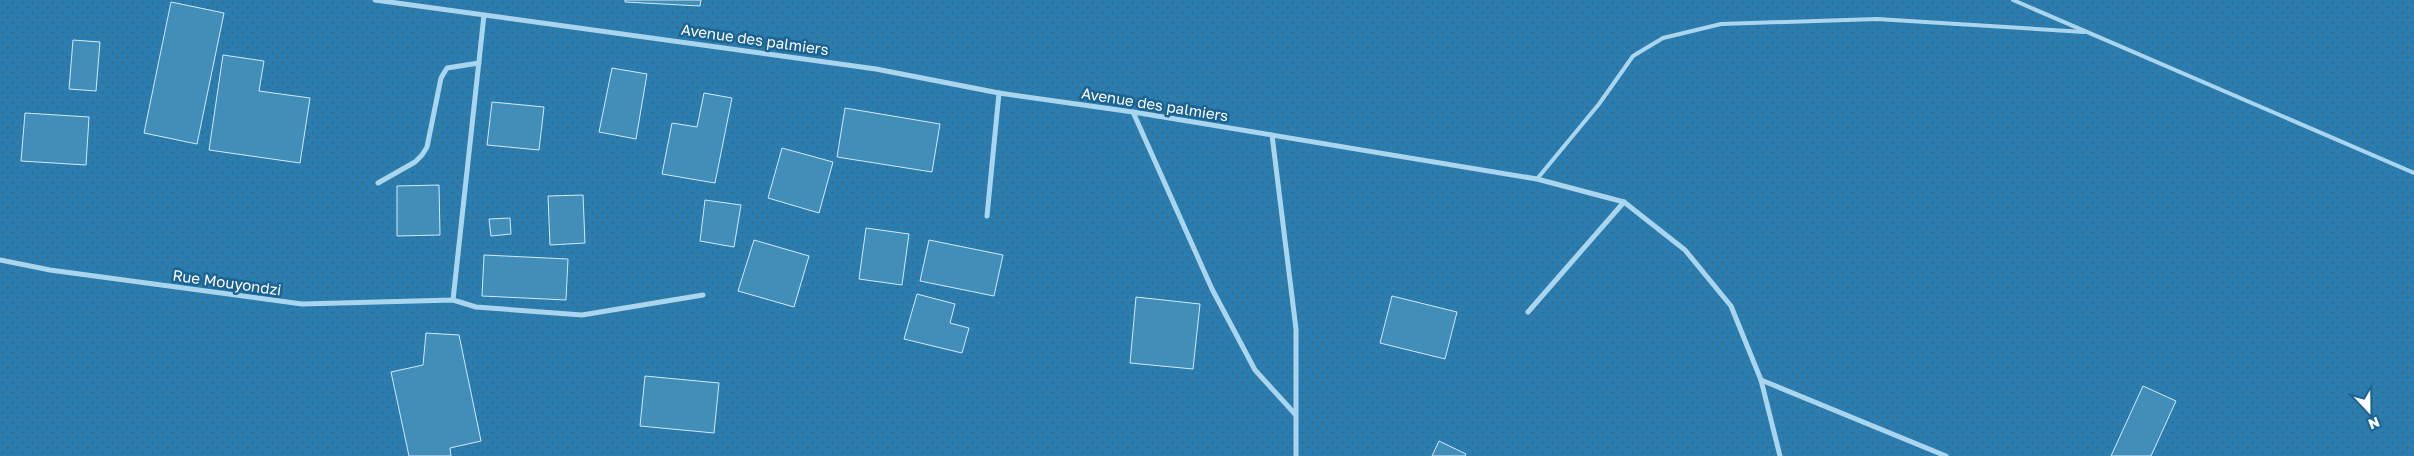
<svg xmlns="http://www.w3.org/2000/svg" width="2414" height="456" font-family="'Golos Text',sans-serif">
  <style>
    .grass { fill: url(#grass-dots) }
    .building { fill: #438db9; stroke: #d1ebfb }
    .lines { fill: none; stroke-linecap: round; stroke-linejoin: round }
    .lane { stroke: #aad5ef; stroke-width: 4 }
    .street { stroke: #aad5ef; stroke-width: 5 }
    .labels { text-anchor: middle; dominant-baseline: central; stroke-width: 5; stroke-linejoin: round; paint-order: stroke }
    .street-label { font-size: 15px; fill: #fff; stroke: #1a6392 }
  </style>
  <defs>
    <pattern id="grass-dots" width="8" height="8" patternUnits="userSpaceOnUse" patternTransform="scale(1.25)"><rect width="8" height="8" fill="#2a7dae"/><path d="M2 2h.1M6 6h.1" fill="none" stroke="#396782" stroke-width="1.8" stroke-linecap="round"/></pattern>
  </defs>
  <rect width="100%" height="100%" fill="#1a6392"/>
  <rect class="grass" x="0" y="0" width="2414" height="456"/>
  <g class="building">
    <polygon points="625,0 701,0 700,6 625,2"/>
    <polygon points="171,2 224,13 197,144 144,133"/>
    <polygon points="73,40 100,42 96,91 69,89"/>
    <polygon points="223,55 264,61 259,91 310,98 300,163 209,150"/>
    <polygon points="612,68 647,74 636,139 599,132"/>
    <polygon points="704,93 732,98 715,183 662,174 672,123 697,127"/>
    <polygon points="492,102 544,107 539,150 487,145"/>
    <polygon points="845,108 940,124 932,172 837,157"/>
    <polygon points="25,113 89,117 86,165 21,161"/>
    <polygon points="782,148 833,162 819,213 768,198"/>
    <polygon points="439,185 440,235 397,236 397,186"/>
    <polygon points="583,195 585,243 550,245 548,196"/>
    <polygon points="705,200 741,205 734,247 700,241"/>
    <polygon points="510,218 511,234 491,236 489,219"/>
    <polygon points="866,228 909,234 902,285 859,279"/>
    <polygon points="754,240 809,256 794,307 738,291"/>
    <polygon points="929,240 1003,255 994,296 920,281"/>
    <polygon points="484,255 568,259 566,300 482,296"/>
    <polygon points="917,294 955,304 950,323 969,328 962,353 904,339"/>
    <polygon points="1392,296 1457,312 1445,359 1380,343"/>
    <polygon points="1136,297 1200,304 1193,369 1130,363"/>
    <polygon points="426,333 459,335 481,441 450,448 451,456 409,456 391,372 423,365"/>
    <polygon points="645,376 719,383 714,433 640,426"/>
    <polygon points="2143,386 2176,401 2151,456 2111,456"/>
    <polygon points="1439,441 1466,454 1465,456 1432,456"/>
  </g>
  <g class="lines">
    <g class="lane">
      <polyline points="2013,0 2414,173"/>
      <polyline points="1537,179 1599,104 1633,56 1663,38 1721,24 1877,19 2084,32"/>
    </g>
    <g class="street">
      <polyline points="375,0 876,69 999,93 1133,112 1537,179 1624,202 1685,250 1731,306 1761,380 1780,456"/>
      <polyline points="1133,112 1212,289 1255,370 1295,414"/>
      <polyline points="1272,135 1296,329 1296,456"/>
      <polyline points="378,183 415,162 422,155 427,147 441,78 447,68 479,63"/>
      <polyline points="987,216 999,93"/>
      <polyline points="0,260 50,270 302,304 453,300 476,307 582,315 703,295"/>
      <polyline points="453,300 484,15"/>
      <polyline points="1528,312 1624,202"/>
      <polyline points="1761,380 1946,456"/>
    </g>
  </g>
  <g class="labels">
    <g class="street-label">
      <text transform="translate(755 39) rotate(8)">Avenue des palmiers</text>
      <text transform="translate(1155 104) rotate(9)">Avenue des palmiers</text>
      <text transform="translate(227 282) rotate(8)">Rue Mouyondzi</text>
    </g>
  </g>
  <g transform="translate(2369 411) rotate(158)" stroke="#1a6392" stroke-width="4" paint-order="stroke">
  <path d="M0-4L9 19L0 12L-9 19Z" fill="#ffffff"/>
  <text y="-8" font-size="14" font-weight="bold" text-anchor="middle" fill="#ffffff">N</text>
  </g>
</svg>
